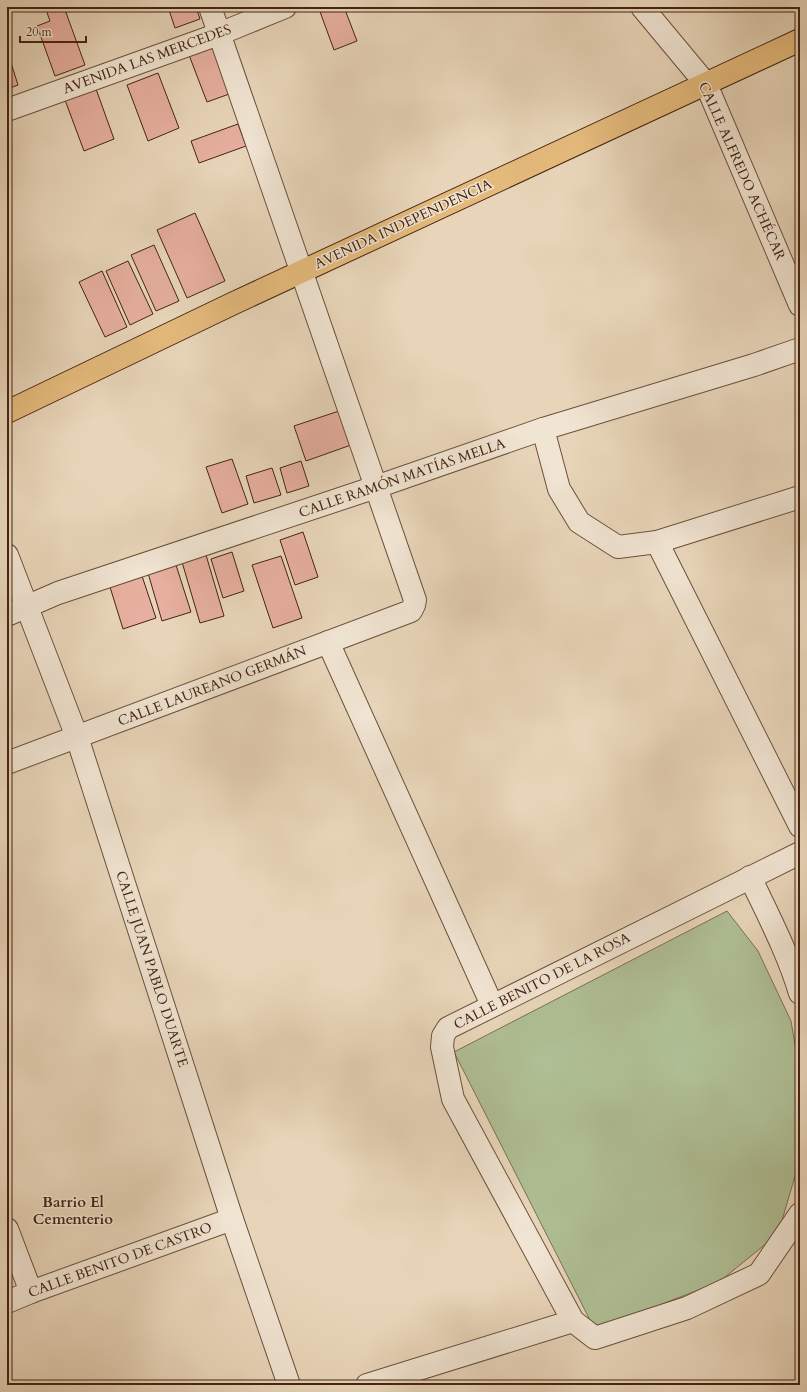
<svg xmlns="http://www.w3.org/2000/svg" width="807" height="1392" font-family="Cardo,serif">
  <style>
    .green { fill: #afbe94; stroke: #7a7153 }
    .building { fill: #e6af9f; stroke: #442412 }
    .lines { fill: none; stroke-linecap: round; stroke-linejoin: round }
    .minor-casing { stroke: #6d503c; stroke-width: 24 }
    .primary-casing { stroke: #442412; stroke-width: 24 }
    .minor { stroke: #f0e4d2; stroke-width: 22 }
    .primary { stroke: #e4ba7c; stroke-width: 22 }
    .labels { text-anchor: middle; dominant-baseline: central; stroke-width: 3; stroke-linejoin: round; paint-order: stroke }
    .street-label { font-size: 14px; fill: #442412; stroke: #f0e4d2 }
    .neighbourhood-label { font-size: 15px; font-weight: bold; fill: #442412; stroke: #f0e4d2 }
  </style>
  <rect width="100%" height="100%" fill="#e8d5b9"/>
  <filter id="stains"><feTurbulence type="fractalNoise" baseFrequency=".005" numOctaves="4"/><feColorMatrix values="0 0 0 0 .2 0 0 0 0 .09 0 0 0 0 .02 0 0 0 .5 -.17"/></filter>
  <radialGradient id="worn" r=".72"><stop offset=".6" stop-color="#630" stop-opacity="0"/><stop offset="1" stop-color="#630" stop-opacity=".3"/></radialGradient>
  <polygon class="green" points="727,911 758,951 791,1021 800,1074 800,1159 778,1234 719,1282 595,1330 454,1052"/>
  <g class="building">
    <polygon points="45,7 64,7 85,65 55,76 37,26 50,21"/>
    <polygon points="168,7 196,7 200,19 175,28"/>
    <polygon points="323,7 344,7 357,41 334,50 319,9"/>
    <polygon points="214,45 232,93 207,102 189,55"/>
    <polygon points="7,50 18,85 7,89"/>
    <polygon points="158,73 179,128 148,141 127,85"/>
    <polygon points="96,89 114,139 84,151 65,100"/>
    <polygon points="238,124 246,146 199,163 191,141"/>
    <polygon points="195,213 225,281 187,298 157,230"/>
    <polygon points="154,245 179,301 156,311 131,255"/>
    <polygon points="128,261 153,314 130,325 106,271"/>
    <polygon points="102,271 127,327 105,337 79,282"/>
    <polygon points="339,411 351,445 306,461 294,426"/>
    <polygon points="232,459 248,504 222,513 206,467"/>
    <polygon points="301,461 309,486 287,493 280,468"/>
    <polygon points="272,468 281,495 254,503 246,476"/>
    <polygon points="303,532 318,577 295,585 280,540"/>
    <polygon points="232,552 244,591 223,598 211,559"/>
    <polygon points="206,555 224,616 200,623 182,562"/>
    <polygon points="281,556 302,618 273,628 252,565"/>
    <polygon points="176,565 191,612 162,621 148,573"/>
    <polygon points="142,576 156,618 123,629 110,587"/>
  </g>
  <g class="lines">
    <g class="minor-casing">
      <g id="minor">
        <polyline points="642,7 706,84 800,305"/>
        <polyline points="7,110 219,34 285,7"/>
        <polyline points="543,429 559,489 579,522 618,547 657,542 800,497"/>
        <polyline points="657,542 800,826"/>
        <polyline points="7,555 77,737 232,1219 289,1385"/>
        <polyline points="7,615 58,593 376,487 543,429 754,365 800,349"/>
        <polyline points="328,642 492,1005"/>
        <polyline points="7,763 411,611 414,605 415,600 210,7"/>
        <polyline points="800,853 448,1028 443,1036 442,1047 453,1099 573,1321 595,1338 687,1308 759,1274 800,1214"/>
        <path d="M750,877c18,38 38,76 50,116"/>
        <polyline points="7,1229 31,1292"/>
        <polyline points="7,1302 31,1292 232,1219"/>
        <polyline points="367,1385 573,1321"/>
      </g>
    </g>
    <g class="primary-casing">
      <polyline id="primary" points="7,412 234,303 800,40"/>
    </g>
    <use href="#minor" class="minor"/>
    <use href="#primary" class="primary"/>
  </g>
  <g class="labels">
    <g class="street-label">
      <text transform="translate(147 59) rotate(-20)">AVENIDA LAS MERCEDES</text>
      <text transform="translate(742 171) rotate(66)">CALLE ALFREDO ACHÉCAR</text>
      <text transform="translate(403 224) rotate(-25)">AVENIDA INDEPENDENCIA</text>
      <text transform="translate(402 478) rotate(-19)">CALLE RAMÓN MATÍAS MELLA</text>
      <text transform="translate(212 686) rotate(-21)">CALLE LAUREANO GERMÁN</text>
      <text transform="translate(152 969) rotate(72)">CALLE JUAN PABLO DUARTE</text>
      <text transform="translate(542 981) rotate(-27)">CALLE BENITO DE LA ROSA</text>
      <text transform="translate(120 1260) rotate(-20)">CALLE BENITO DE CASTRO</text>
    </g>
    <g class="neighbourhood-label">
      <text x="73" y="1202">Barrio El<tspan x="73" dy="17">Cementerio</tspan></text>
    </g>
  </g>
  <rect width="807" height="1392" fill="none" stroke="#e8d5b9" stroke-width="24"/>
  <rect x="8" y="8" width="791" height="1376" fill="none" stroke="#442412" stroke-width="2"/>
  <rect x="12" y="12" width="783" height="1368" fill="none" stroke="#442412"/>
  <path d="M20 36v6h66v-6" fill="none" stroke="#442412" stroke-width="2"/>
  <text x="26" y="36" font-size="12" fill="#442412" stroke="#f0e4d2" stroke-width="3" paint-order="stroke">20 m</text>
  <rect width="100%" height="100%" filter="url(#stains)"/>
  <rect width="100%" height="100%" fill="url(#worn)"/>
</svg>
